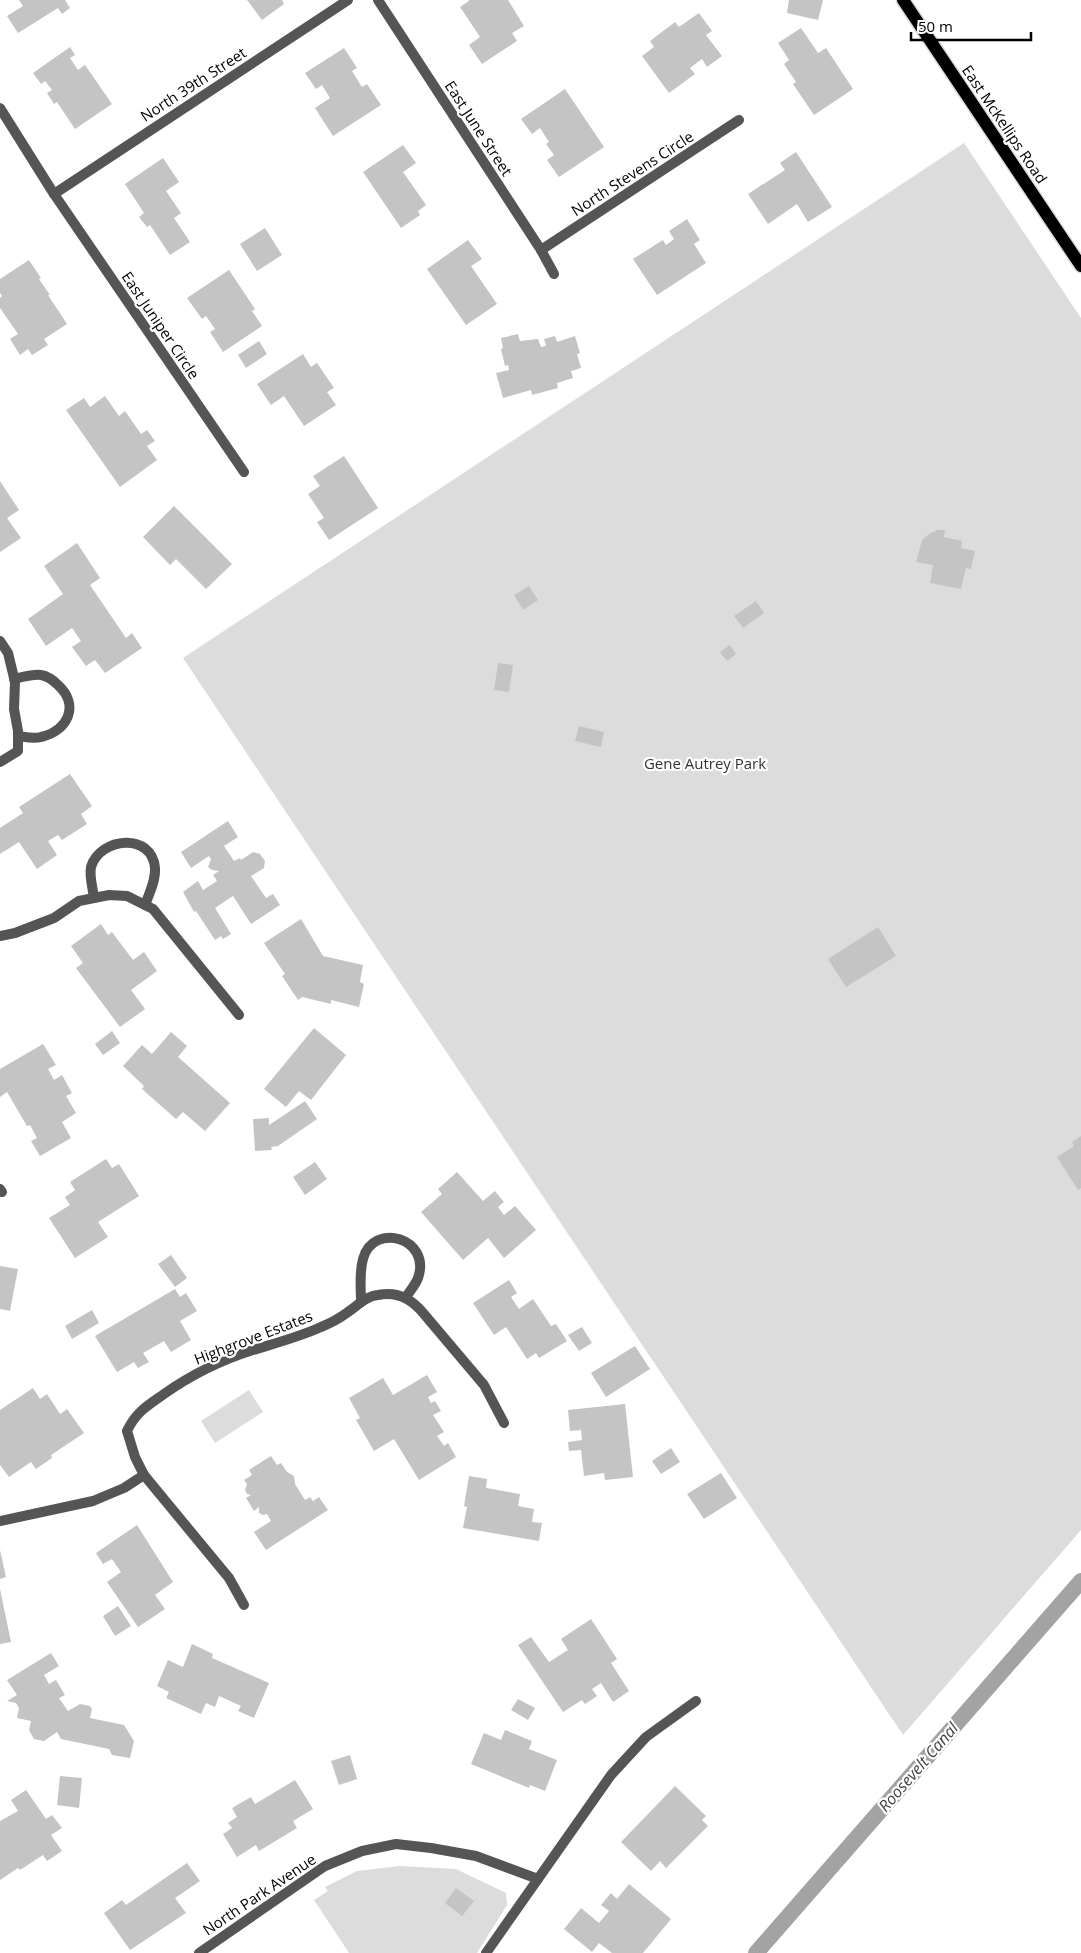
<svg xmlns="http://www.w3.org/2000/svg" width="1081" height="1953" font-family="'Open Sans',sans-serif">
  <style>
    .green { fill: #dcdcdc }
    .lines { fill: none; stroke-linecap: round; stroke-linejoin: round }
    .canal { stroke: #a3a3a3; stroke-width: 16 }
    .building { fill: #c4c4c4 }
    .primary-casing { stroke: #dbdbdb; stroke-width: 15 }
    .minor { stroke: #555; stroke-width: 10 }
    .primary { stroke: #000; stroke-width: 12 }
    .labels { text-anchor: middle; dominant-baseline: central; stroke-width: 4.5; stroke-linejoin: round; paint-order: stroke }
    .street-label { font-size: 15px; fill: #000; stroke: #fff }
    .park-label { font-size: 15px; fill: #333; stroke: #fff }
    .water-label { font-size: 16px; font-style: italic; fill: #444; stroke: #fff }
  </style>
  <rect width="100%" height="100%" fill="#fff"/>
  <g class="green">
    <polygon points="964,143 1081,318 1081,1530 903,1735 183,658"/>
    <polygon points="249,1390 263,1412 215,1443 201,1421"/>
    <polygon points="400,1866 456,1869 506,1893 507,1905 477,1953 349,1953 314,1900 328,1891 325,1887 357,1871"/>
  </g>
  <g class="lines">
    <polyline class="canal" points="756,1953 1081,1581"/>
  </g>
  <g class="building">
    <polygon points="19,0 65,0 70,8 62,14 58,8 18,33 7,16 23,6"/>
    <polygon points="247,0 282,0 284,4 262,20"/>
    <polygon points="469,0 508,0 524,26 512,33 517,41 482,64 469,45 480,37 460,7 469,1"/>
    <polygon points="789,0 823,0 818,20 787,13"/>
    <polygon points="699,13 712,31 706,35 722,56 707,67 702,59 690,68 695,74 669,93 642,56 654,47 650,41 675,22 679,27"/>
    <polygon points="801,28 818,53 826,48 853,89 814,115 793,84 796,82 784,64 789,60 778,43"/>
    <polygon points="70,47 75,55 70,58 78,70 85,65 112,104 75,129 57,102 54,104 47,93 52,90 45,81 41,84 33,73"/>
    <polygon points="344,48 357,68 352,71 362,87 367,84 381,105 333,136 315,108 330,98 322,85 316,89 305,73"/>
    <polygon points="565,89 604,147 559,177 547,160 554,155 546,144 549,142 540,128 532,134 521,119"/>
    <polygon points="403,145 416,163 403,172 426,205 418,211 420,215 401,228 363,172"/>
    <polygon points="796,152 832,207 808,222 797,204 768,224 748,194 785,170 780,163"/>
    <polygon points="163,158 179,182 166,191 181,213 174,218 190,242 170,255 150,225 147,227 139,217 144,213 125,184"/>
    <polygon points="687,219 700,240 694,244 706,263 657,295 633,259 663,240 666,245 674,239 669,231"/>
    <polygon points="265,228 282,255 257,271 240,244"/>
    <polygon points="468,240 482,259 471,266 497,304 466,325 427,269"/>
    <polygon points="29,260 41,278 39,279 50,295 48,295 67,324 44,339 48,345 32,355 28,349 20,355 10,339 18,334 0,308 0,298 2,296 0,293 0,279"/>
    <polygon points="229,270 255,309 252,311 262,326 223,352 210,332 215,329 206,316 202,319 187,298"/>
    <polygon points="518,334 520,341 538,339 541,347 546,346 544,339 555,336 557,342 575,336 580,353 577,354 581,368 571,371 573,378 557,383 558,388 532,395 531,390 503,398 496,373 509,370 508,365 505,366 501,349 503,348 501,338"/>
    <polygon points="259,341 267,354 246,368 238,355"/>
    <polygon points="303,354 311,367 317,363 334,388 327,392 336,405 304,426 284,396 271,405 257,384"/>
    <polygon points="105,396 119,416 125,411 141,434 147,430 155,441 147,446 157,460 120,487 66,410 84,398 90,407"/>
    <polygon points="344,456 378,508 329,540 317,522 324,518 308,494 320,486 313,476"/>
    <polygon points="0,481 19,510 7,518 21,538 0,552"/>
    <polygon points="174,506 232,564 206,589 176,559 170,565 143,537"/>
    <polygon points="937,530 945,530 944,537 962,541 961,548 975,551 971,569 966,568 961,589 930,583 933,565 916,562 922,540 929,534"/>
    <polygon points="77,543 100,578 90,585 126,638 132,633 142,648 105,673 95,660 86,666 72,647 81,641 72,628 46,646 28,619 63,594 44,566"/>
    <polygon points="529,586 538,600 523,610 514,595"/>
    <polygon points="756,601 764,613 743,628 734,616"/>
    <polygon points="730,645 736,654 727,661 720,652"/>
    <polygon points="498,663 513,665 509,692 494,690"/>
    <polygon points="579,726 604,732 601,747 575,741"/>
    <polygon points="70,774 92,806 81,814 87,824 62,840 58,835 48,841 57,855 37,869 19,842 0,854 0,828 23,813 19,807"/>
    <polygon points="228,821 238,837 224,846 234,861 240,858 241,860 253,852 260,854 265,861 264,868 251,876 266,898 273,894 280,905 251,924 233,896 215,908 231,934 223,939 221,936 215,940 196,911 194,912 183,892 198,881 203,890 217,881 213,875 219,871 212,870 208,867 211,859 209,856 191,868 181,852"/>
    <polygon points="301,919 323,956 363,965 360,982 364,984 359,1007 331,1000 331,1004 302,997 298,1000 282,976 285,974 264,943"/>
    <polygon points="101,924 108,935 112,932 133,960 144,952 157,971 131,990 145,1009 120,1027 76,968 83,963 71,946"/>
    <polygon points="878,927 896,956 846,987 828,959"/>
    <polygon points="314,1028 346,1055 311,1100 299,1091 286,1107 264,1089"/>
    <polygon points="112,1031 120,1043 103,1055 95,1044"/>
    <polygon points="171,1032 187,1046 178,1057 230,1103 205,1131 183,1112 176,1119 142,1089 144,1086 123,1066 142,1045 152,1054"/>
    <polygon points="43,1044 56,1065 48,1069 54,1080 62,1075 72,1093 66,1096 76,1113 62,1122 71,1138 40,1156 31,1141 37,1138 30,1125 27,1126 7,1092 0,1097 0,1069"/>
    <polygon points="305,1101 317,1119 278,1146 271,1147 272,1150 255,1151 253,1119 269,1118 269,1125"/>
    <polygon points="1081,1136 1081,1188 1078,1190 1057,1157 1074,1146 1072,1142"/>
    <polygon points="106,1159 112,1168 119,1164 139,1196 98,1222 108,1237 75,1258 49,1218 70,1205 65,1197 75,1190 70,1182"/>
    <polygon points="315,1162 327,1179 305,1195 293,1177"/>
    <polygon points="457,1172 483,1201 495,1191 504,1202 498,1207 504,1215 515,1206 536,1230 504,1258 488,1238 463,1260 421,1212 442,1194 438,1189"/>
    <polygon points="171,1255 187,1278 175,1287 158,1264"/>
    <polygon points="0,1266 18,1269 10,1311 0,1309"/>
    <polygon points="509,1280 517,1293 511,1297 519,1309 533,1299 551,1326 556,1324 567,1341 539,1358 536,1353 527,1359 506,1327 494,1335 473,1303"/>
    <polygon points="175,1289 180,1297 186,1293 197,1311 180,1321 191,1340 171,1352 164,1341 143,1353 149,1362 138,1368 134,1362 117,1372 95,1336"/>
    <polygon points="92,1310 99,1323 72,1339 65,1326"/>
    <polygon points="582,1327 592,1343 579,1351 568,1335"/>
    <polygon points="635,1346 650,1369 606,1397 591,1373"/>
    <polygon points="427,1375 437,1392 428,1397 431,1403 435,1401 441,1411 433,1415 444,1432 437,1436 444,1446 448,1443 456,1457 419,1480 394,1439 374,1451 356,1420 360,1418 349,1398 383,1378 393,1395"/>
    <polygon points="33,1388 40,1399 47,1394 60,1414 67,1409 84,1433 51,1455 52,1458 36,1469 31,1462 9,1477 0,1465 0,1410"/>
    <polygon points="625,1404 633,1477 605,1480 604,1473 584,1476 581,1450 569,1451 568,1442 582,1440 581,1430 570,1431 568,1410"/>
    <polygon points="671,1448 680,1462 661,1474 652,1461"/>
    <polygon points="271,1456 277,1465 281,1463 287,1472 294,1476 295,1484 305,1500 310,1497 313,1501 319,1497 328,1510 266,1550 254,1532 271,1521 267,1514 263,1515 259,1513 259,1507 254,1511 246,1498 251,1495 247,1494 245,1490 247,1484 244,1480 252,1475 249,1470"/>
    <polygon points="721,1473 737,1498 704,1519 687,1494"/>
    <polygon points="469,1476 487,1479 486,1488 520,1494 518,1506 534,1509 532,1522 542,1523 539,1541 463,1528 467,1507 464,1506"/>
    <polygon points="137,1525 173,1582 155,1595 165,1609 138,1627 107,1582 121,1572 112,1559 103,1564 96,1553"/>
    <polygon points="0,1550 6,1577 0,1579"/>
    <polygon points="0,1589 11,1642 0,1644"/>
    <polygon points="118,1606 131,1626 115,1636 103,1616"/>
    <polygon points="591,1619 617,1659 611,1663 629,1691 613,1702 601,1683 592,1689 597,1696 585,1704 582,1700 563,1712 518,1645 531,1637 549,1662 568,1650 561,1639"/>
    <polygon points="192,1644 213,1654 212,1658 269,1683 254,1718 238,1711 241,1706 219,1696 215,1707 206,1703 201,1714 166,1698 169,1692 157,1686 168,1660 183,1667"/>
    <polygon points="51,1653 59,1666 44,1675 49,1684 56,1680 65,1695 59,1698 68,1711 80,1704 90,1706 92,1709 90,1718 124,1725 134,1741 130,1758 112,1755 109,1749 61,1739 57,1732 44,1741 34,1739 29,1730 31,1721 17,1718 19,1708 16,1703 7,1701 17,1695 7,1680"/>
    <polygon points="518,1699 535,1708 528,1720 511,1710"/>
    <polygon points="505,1730 532,1741 529,1749 557,1760 545,1791 530,1785 529,1788 471,1764 484,1733 501,1740"/>
    <polygon points="350,1755 357,1779 339,1785 331,1761"/>
    <polygon points="60,1776 82,1778 79,1808 57,1805"/>
    <polygon points="295,1780 313,1809 293,1821 297,1828 259,1851 256,1845 237,1857 223,1834 232,1828 228,1823 237,1817 232,1808 251,1797 255,1804"/>
    <polygon points="675,1786 706,1816 702,1820 708,1826 666,1868 660,1861 651,1871 621,1842"/>
    <polygon points="26,1790 46,1819 52,1815 62,1828 51,1835 62,1851 47,1861 43,1855 20,1870 18,1868 0,1880 0,1821 18,1811 11,1800"/>
    <polygon points="187,1863 200,1881 175,1898 186,1913 130,1950 104,1913 122,1900 126,1905"/>
    <polygon points="629,1884 671,1919 643,1953 612,1953 599,1943 592,1952 564,1929 581,1908 599,1923 609,1911 601,1905 611,1893 617,1899"/>
    <polygon points="456,1888 474,1901 462,1916 445,1903"/>
  </g>
  <g class="lines">
    <g class="primary-casing">
      <polyline id="primary" points="903,0 1081,266"/>
    </g>
    <g class="minor">
      <polyline points="378,0 541,250 554,274"/>
      <polyline points="0,108 54,194 244,472"/>
      <polyline points="54,194 348,0"/>
      <polyline points="541,250 739,120"/>
      <polyline points="0,641 8,653 15,682 14,709 18,731 18,751 0,762"/>
      <path d="M14,679c8,-2 19,-5 27,-4 6,1 13,6 17,10 22,20 10,46 -17,52 -8,2 -15,0 -23,-1"/>
      <path d="M94,898c-1,-9 -5,-22 -3,-31 9,-30 61,-35 64,1 1,12 -6,26 -10,37"/>
      <polyline points="0,936 15,933 54,918 79,901 109,895 127,896 153,909 239,1015"/>
      <polyline points="0,1189 2,1192"/>
      <path d="M361,1302c0,-14 -2,-29 2,-43 10,-38 69,-21 55,19 -2,6 -8,13 -12,19"/>
      <polyline points="0,1521 93,1501 124,1488 144,1475"/>
      <path d="M244,1605l-15,-27 -85,-103 -9,-18 -8,-26c9,-19 20,-25 37,-37 27,-19 57,-34 89,-44 23,-7 46,-13 68,-23 10,-4 19,-9 27,-15 9,-6 18,-16 30,-17 19,-4 34,4 46,19l60,71 20,38"/>
      <polyline points="199,1953 325,1866 362,1851 396,1844 431,1848 476,1856 538,1879"/>
      <polyline points="486,1953 611,1775 646,1737 696,1701"/>
    </g>
    <use href="#primary" class="primary"/>
  </g>
  <g class="labels">
    <g class="street-label">
      <text transform="translate(193 84) rotate(-33)">North 39th Street</text>
      <text transform="translate(1005 124) rotate(56)">East McKellips Road</text>
      <text transform="translate(479 128) rotate(57)">East June Street</text>
      <text transform="translate(632 173) rotate(-33)">North Stevens Circle</text>
      <text transform="translate(161 325) rotate(56)">East Juniper Circle</text>
      <text transform="translate(253 1337) rotate(-21)">Highgrove Estates</text>
      <text transform="translate(259 1894) rotate(-34)">North Park Avenue</text>
    </g>
    <g class="park-label">
      <text x="705" y="763">Gene Autrey Park</text>
    </g>
    <g class="water-label">
      <text transform="translate(918 1767) rotate(-49)">Roosevelt Canal</text>
    </g>
  </g>
  <path d="M911 32v8h120v-8" fill="none" stroke="#000000" stroke-width="2.5"/>
  <text x="918" y="32" font-size="15" fill="#000000" stroke="#ffffff" stroke-width="4" paint-order="stroke">50 m</text>
</svg>
